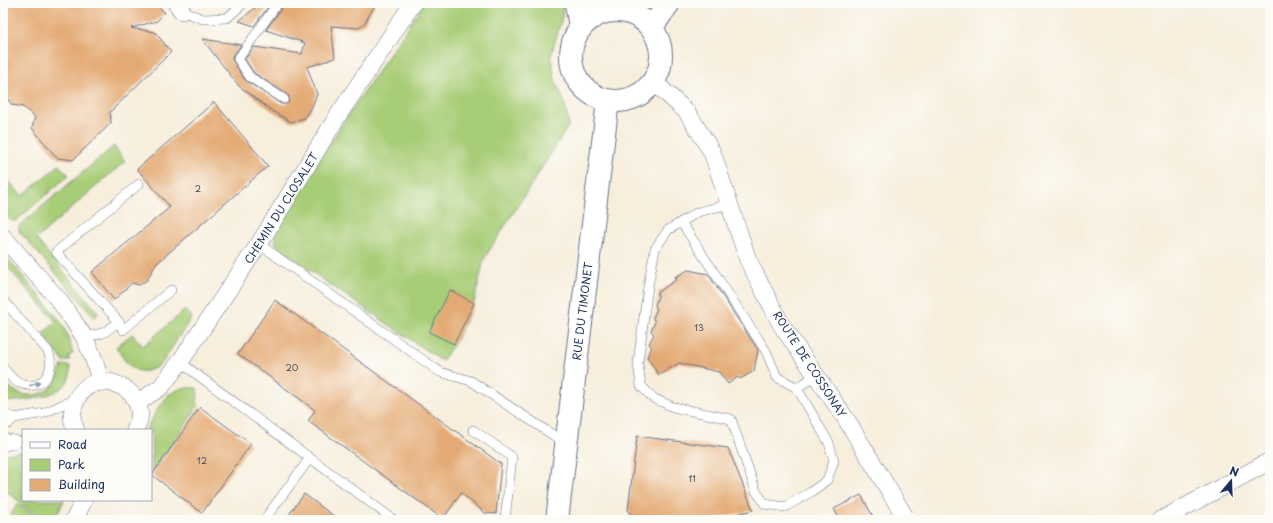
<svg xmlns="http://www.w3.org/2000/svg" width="1273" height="523" font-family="'Playpen Sans',sans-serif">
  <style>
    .green { fill: #a8cd77; stroke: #627e6a }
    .building { fill: #e4aa74 }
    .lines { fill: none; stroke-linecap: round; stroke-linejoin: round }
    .service-casing { stroke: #68728a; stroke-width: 10 }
    .minor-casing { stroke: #68728a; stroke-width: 18 }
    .secondary-casing { stroke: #68728a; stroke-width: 24 }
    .primary-casing { stroke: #68728a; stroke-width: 24 }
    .service { stroke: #fff; stroke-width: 9 }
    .minor { stroke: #fff; stroke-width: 17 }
    .secondary { stroke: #fff; stroke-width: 22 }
    .primary { stroke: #fff; stroke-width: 22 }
    .oneway { fill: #8d97ae }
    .labels { text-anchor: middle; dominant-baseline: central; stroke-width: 3; stroke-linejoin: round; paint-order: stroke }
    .number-label { font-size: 9px; fill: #4d4e64 }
    .street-label { font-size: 11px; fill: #1b2f5e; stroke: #fdfcf7 }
  </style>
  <rect width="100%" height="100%" fill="#fdfcf7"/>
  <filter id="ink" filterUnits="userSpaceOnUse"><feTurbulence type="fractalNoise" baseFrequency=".025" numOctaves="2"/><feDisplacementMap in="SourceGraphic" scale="8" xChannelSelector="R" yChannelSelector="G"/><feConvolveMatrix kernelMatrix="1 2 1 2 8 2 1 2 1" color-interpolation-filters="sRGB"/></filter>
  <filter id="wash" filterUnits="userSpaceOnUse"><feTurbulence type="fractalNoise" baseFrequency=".012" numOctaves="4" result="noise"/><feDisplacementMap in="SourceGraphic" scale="16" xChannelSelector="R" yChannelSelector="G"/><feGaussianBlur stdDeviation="0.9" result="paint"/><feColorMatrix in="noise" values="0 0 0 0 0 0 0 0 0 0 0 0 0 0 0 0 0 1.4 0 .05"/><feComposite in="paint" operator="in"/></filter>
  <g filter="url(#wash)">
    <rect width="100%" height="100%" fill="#f7eedc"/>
    <g class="green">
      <polygon points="424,3 563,3 562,17 551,56 555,80 564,101 569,125 484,259 474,303 454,344 442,361 326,282 277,246 273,233 343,123"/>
      <polygon points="114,146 125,161 36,239 97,311 98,313 95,318 19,231 19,226"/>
      <polygon points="59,165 69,175 16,221 11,221 3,213 3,174 22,196"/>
      <polygon points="3,253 49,307 60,321 67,334 73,354 69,355 69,361 63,361 54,348 42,334 56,322 3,262"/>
      <path d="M185,310l7,7 -30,46c-23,18 -34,4 -46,-16l16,-13 11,12z"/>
      <path d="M62,365l8,1c0,3 1,6 0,9 -4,23 -49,26 -67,27v-24c3,4 6,9 10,12 10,7 26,7 36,-1 7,-5 10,-15 13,-24z"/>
      <polygon points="182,388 197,388 198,397 196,402 199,405 152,472 151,430 146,430 157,410 168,395"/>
      <path d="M23,451v49h41l-9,20h-15v-2c-12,-10 -25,-19 -37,-30v-34z"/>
      <polygon points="17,504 26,509 38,519 38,520 8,520"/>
    </g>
    <g id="blocks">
      <g class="building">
        <polygon points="3,3 155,3 165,13 157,21 131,28 155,32 171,52 110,112 111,123 73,160 57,158 32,128 35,117 23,107 12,105 3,93 4,81 3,80"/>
        <polygon points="261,3 271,3 254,26 239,21"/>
        <polygon points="284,3 376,3 365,23 358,28 331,26 335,58 307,67 317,94 311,109 305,118 291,122 272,111 239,86 202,39 241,45 233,56 232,59 245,80 281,104 286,104 289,102 289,96 254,73 245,59 254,47 302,54 305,43 266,30 283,6"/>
        <polygon points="214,102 268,166 156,264 147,280 139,285 132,283 114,300 92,272 170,207 137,169"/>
        <polygon points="688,270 708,274 758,350 754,371 740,379 738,377 728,384 719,372 679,363 659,375 647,357 652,347 649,344 654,334 651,331 655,322 653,318 657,309 655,305 658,296 657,293 677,279 675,277"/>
        <polygon points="450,290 474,303 454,344 429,332"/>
        <polygon points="275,300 501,464 496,514 485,513 461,493 443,519 308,421 315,410 238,354"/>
        <polygon points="200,407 251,444 202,513 152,475"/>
        <polygon points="637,436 728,448 753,510 711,520 629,520 630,512 628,510"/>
        <polygon points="304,494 339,520 285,520"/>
        <polygon points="861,495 875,520 840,520 834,509"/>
      </g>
    </g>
  </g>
  <g filter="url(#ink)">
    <use href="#blocks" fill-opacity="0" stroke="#68728a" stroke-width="1"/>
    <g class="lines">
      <g class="service-casing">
        <g id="service">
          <polyline points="278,3 238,59 250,77 284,99"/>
          <polyline points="182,11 203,19 227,18 244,3"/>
          <polyline points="729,204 698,212 668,230 655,249 648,286 638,363 641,386 653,398 673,407 731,419 756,491 765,504 785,507 811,492 827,480 834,461 829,443 797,388 816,375"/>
          <polyline points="681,222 766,351 777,377 797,388"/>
          <polyline points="259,244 440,372 471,381 565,443"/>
          <path d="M3,300l45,51c9,20 -7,42 -29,32 -6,-2 -11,-10 -16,-15"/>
          <polyline points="119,322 123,330 171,290"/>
          <polyline points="84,337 103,333 119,322 56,252 139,184"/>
          <polyline points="180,362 394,520"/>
          <polyline points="3,415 7,415 14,418 44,413 77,398"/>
          <polyline points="3,425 8,424 14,418"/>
          <polyline points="473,430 512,457 505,520"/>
          <polyline points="3,438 19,441"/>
          <polyline points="3,447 23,441"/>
          <polyline points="264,520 310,458"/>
        </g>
      </g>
      <g class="minor-casing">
        <g id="minor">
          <polyline points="176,3 182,11"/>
          <polyline points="654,82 687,112 712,152 748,260 782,326 846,419 907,520"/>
          <polyline points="3,237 58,299 73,320 84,337 93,357 101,382"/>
          <polyline points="137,403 161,387 180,362 259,244 337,117 413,3"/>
          <path d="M76,430c-4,-8 -5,-18 -1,-27 16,-43 82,-13 60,27"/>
          <polyline points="74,520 84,500"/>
          <polyline points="1161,520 1270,461"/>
        </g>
      </g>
      <g class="secondary-casing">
        <polyline id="secondary" points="652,27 669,3"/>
      </g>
      <g class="primary-casing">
        <g id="primary">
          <polyline points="576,3 580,27"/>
          <circle cx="616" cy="56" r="45"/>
          <polyline points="557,520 608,101"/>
        </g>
      </g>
      <use href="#service" class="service"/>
      <use href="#minor" class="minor"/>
      <use href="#secondary" class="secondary"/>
      <use href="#primary" class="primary"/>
    </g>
    <defs><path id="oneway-solid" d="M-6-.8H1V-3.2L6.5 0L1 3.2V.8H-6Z"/></defs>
    <use class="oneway" href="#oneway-solid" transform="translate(35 384) rotate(-16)"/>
  </g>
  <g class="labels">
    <g class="number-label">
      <text x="198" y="188">2</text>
      <text x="699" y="327">13</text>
      <text x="292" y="367">20</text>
      <text x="202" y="460">12</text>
      <text x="692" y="478">11</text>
    </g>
    <g class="street-label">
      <text transform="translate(281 208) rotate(-58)">CHEMIN DU CLOSALET</text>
      <text transform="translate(582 311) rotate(-83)">RUE DU TIMONET</text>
      <text transform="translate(810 364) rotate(57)">ROUTE DE COSSONAY</text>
    </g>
  </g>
  <rect width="1273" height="523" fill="none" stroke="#fdfcf7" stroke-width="16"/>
  <rect x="22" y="429" width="130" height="72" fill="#fdfcf7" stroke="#a3aaba"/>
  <rect x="30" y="442" width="20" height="6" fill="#ffffff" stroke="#a3aaba"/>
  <text x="58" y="449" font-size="12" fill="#1b2f5e">Road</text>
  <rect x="30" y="459" width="20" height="12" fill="#a8cd77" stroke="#a3aaba"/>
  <text x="58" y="469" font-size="12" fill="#1b2f5e">Park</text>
  <rect x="30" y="479" width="20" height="12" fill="#e4aa74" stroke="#a3aaba"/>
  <text x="58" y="489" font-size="12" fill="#1b2f5e">Building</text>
  <g transform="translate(1231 481) rotate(19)" stroke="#fdfcf7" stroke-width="3" paint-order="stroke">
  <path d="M0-3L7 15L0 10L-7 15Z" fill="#1b2f5e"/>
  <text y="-6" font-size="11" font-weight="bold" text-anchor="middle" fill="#1b2f5e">N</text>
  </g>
</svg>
